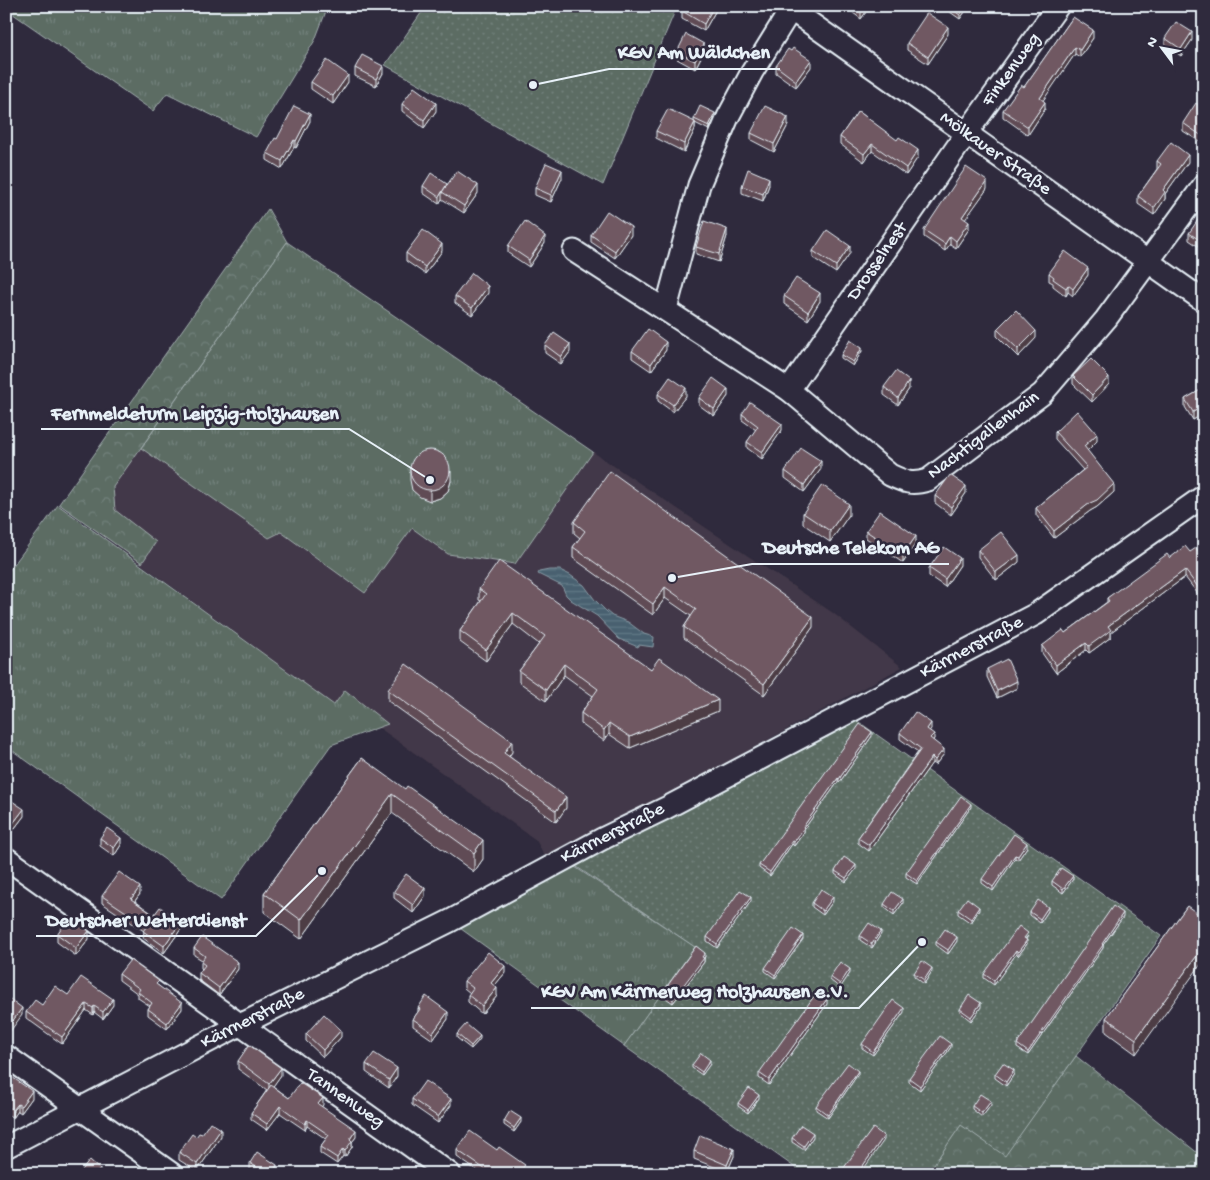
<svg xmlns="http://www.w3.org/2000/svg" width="1210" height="1180" font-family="'Gochi Hand',sans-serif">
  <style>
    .built { fill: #423848 }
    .grass { fill: url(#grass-tufts); stroke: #a2aeae }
    .forest { fill: url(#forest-crowns); stroke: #a2aeae }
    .garden { fill: url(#garden-dots); stroke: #a2aeae }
    .water { fill: url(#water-rules); stroke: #889ba6 }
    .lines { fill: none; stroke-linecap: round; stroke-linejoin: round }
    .minor-casing { stroke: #e8f1f8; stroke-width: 25 }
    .minor { stroke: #2f2a3d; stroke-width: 21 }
    .wall { fill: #604c54; stroke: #e8f1f8 }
    .shaded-wall { fill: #4e3e45; stroke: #e8f1f8 }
    .building { fill: #705862; stroke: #e8f1f8 }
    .labels { text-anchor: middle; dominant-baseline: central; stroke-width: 5; stroke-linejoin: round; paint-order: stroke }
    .street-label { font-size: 19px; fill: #e8f1f8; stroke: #2f2a3d }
    .leader { fill: none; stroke: #e8f1f8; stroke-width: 2 }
    .callout-dot { fill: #e8f1f8; stroke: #2f2a3d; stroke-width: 2 }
    .callout-label { font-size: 20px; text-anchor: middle; font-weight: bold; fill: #e8f1f8; stroke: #2f2a3d; stroke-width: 5; stroke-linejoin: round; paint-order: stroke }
  </style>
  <defs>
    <pattern id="grass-tufts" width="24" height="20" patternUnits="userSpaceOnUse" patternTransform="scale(1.25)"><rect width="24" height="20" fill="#5b6c64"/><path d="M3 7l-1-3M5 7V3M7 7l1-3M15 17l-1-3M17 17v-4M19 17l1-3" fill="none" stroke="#73817b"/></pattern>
    <pattern id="forest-crowns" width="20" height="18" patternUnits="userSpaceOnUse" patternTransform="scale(1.25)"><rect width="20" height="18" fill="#5b6c64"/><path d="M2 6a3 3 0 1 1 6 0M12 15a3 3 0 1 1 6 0" fill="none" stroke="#73817b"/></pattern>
    <pattern id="garden-dots" width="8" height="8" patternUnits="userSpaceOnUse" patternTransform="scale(1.25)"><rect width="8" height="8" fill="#5b6c64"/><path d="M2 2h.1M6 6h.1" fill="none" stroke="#73817b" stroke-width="1.8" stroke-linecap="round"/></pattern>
    <pattern id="water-rules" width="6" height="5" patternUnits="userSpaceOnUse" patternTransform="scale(1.25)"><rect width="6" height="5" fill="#486170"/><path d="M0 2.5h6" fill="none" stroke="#627885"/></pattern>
  </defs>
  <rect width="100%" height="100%" fill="#2f2a3d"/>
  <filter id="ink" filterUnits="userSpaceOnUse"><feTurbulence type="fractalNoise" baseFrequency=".02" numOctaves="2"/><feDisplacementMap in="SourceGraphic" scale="10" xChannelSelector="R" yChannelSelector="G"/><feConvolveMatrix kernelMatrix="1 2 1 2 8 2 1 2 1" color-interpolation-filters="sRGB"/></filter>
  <g filter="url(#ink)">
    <polygon class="built" points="268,209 287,242 593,452 833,613 902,667 547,860 536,840 378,727 334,705 59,504"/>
    <g class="grass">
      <polygon points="6,6 47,6 52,9 54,6 328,6 315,40 256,137 167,93 153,111 6,9"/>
      <polygon points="287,242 593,452 515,564 448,554 412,528 365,593 281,532 269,538 141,448"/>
      <polygon points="58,505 334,705 345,690 388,724 331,745 221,900 6,746 6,575"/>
      <polygon points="569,863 695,947 624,1046 457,926"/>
    </g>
    <g class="forest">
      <polygon points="268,209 287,242 113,487 115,510 156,542 142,563 59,504"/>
      <polygon points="1076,1056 1204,1158 1204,1174 927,1174 961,1125 1005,1155"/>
    </g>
    <g class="garden">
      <polygon points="426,6 677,6 603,185 385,65"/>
      <polygon points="856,720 1161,936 1005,1156 961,1125 927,1174 804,1174 624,1046 695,947 568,861"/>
    </g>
    <polygon class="water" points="549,570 560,570 570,575 584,585 595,600 606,611 612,616 628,622 644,634 654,637 653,647 639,645 638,647 619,639 597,616 571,600 566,595 562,586 538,574 539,572"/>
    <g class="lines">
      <g class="minor-casing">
        <g id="minor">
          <polyline points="786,6 1204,301"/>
          <path d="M574,251l215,139 101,85c15,7 21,10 38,5l114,-86 64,-75 98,-134"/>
          <polyline points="666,309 699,185 728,117 752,72 793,6"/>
          <polyline points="789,390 966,134 1058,6"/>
          <polyline points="6,858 450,1174"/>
          <polyline points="6,1056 172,1174"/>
          <polyline points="6,1147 240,1025 450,921 602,839 666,808 1036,614 1204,496"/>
        </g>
      </g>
      <use href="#minor" class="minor"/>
    </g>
    <g class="wall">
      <polygon points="716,6 716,10 704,31 682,19 682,11"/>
      <polygon points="844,6 870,6 861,19"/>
      <polygon points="951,6 969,6 960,19 950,12 950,8"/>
      <polygon points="1073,17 1093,38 1080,57 1075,54 1043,100 1045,109 1028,135 1003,117 1003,110 1024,87"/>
      <polygon points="948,34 928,64 907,50 907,43"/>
      <polygon points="1165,38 1192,40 1181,56 1165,45"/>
      <polygon points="704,51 695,69 677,59 677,52"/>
      <polygon points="776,66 811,67 796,87 776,73"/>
      <polygon points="355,68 383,73 376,86 355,76"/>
      <polygon points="311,82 348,82 333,104 311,89"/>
      <polygon points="402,104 436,111 424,128 402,111"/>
      <polygon points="1204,108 1202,143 1183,131 1183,123"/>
      <polygon points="858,111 918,157 906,175 872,151 864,162 840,144 840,137"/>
      <polygon points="715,117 709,130 695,123 695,129 684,152 656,138 656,131 694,122 694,119"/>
      <polygon points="310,121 296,148 294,147 282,169 267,160 267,153 277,139"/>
      <polygon points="788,125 774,152 751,140 751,133"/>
      <polygon points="1157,161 1188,162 1165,194 1165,199 1154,215 1138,204 1138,196 1157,169"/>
      <polygon points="562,178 551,202 535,195 535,188"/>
      <polygon points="447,184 478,193 464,213 442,199 439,204 423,193 423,186"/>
      <polygon points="769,185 763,201 742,193 742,186"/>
      <polygon points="987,189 965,219 969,229 956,248 950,244 945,251 924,237 924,230"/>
      <polygon points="1204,219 1204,250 1189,240 1189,233"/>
      <polygon points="591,235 631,235 615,258 591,242"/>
      <polygon points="727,236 719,262 696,254 696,247"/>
      <polygon points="545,243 529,267 508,253 508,246"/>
      <polygon points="442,251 425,274 406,261 406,253"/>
      <polygon points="813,251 850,253 836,273 813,258"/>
      <polygon points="1049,273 1088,275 1073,296 1068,292 1066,296 1053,286 1053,283 1049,281"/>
      <polygon points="488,293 472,315 455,303 455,296"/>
      <polygon points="784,296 820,301 808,320 784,304"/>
      <polygon points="997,329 1036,338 1018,357 997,336"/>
      <polygon points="545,345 570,352 561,364 545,353"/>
      <polygon points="666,350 651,371 632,358 632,351"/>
      <polygon points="862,351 853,366 841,358 841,355"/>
      <polygon points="1073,376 1109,384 1092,402 1073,384"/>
      <polygon points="884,387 909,389 898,405 884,395"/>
      <polygon points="1204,388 1204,413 1193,420 1185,407 1185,399"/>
      <polygon points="658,394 686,396 673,412 658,401"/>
      <polygon points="728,396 714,416 699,405 699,398"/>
      <polygon points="742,414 782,430 762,459 747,448 747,442 756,430 742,420"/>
      <polygon points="1055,432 1097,441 1087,451 1114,492 1097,507 1090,511 1054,538 1036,515 1036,508 1083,470 1055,439"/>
      <polygon points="410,469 451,481 448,491 440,498 430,501 420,497 412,490 410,480"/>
      <polygon points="821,469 804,492 785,478 785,471"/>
      <polygon points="966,493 951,515 935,503 935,496"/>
      <polygon points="803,513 849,515 830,542 803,524"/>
      <polygon points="574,522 813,627 764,695 684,638 684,627 691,616 665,598 653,615 573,558 573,547 580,538 574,533"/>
      <polygon points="866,531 916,543 903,563 866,538"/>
      <polygon points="978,550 1019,562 996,580 978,557"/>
      <polygon points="1190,552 1204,558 1204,602 1185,577 1111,632 1111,637 1089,653 1086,650 1056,673 1042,653 1042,646 1065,633 1107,602 1107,598 1170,558"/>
      <polygon points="960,565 945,587 929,576 929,568"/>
      <polygon points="479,589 651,669 718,711 630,748 609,734 604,741 581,724 581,713 593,696 564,675 546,701 519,682 519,671 539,644 513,624 486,661 460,642 460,631 481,601 479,600"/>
      <polygon points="987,669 1017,688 997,698 987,677"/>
      <polygon points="388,690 512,752 509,756 566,808 556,822 388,701"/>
      <polygon points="931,729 929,731 934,739 933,740 944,754 935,765 932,763 869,851 858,843 858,838 918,752 900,739 900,733"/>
      <polygon points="872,736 839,783 838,782 804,829 804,832 794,846 792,844 770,876 759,868 759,865"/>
      <polygon points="362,758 483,859 474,872 392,813 301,939 264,912 264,893"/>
      <polygon points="6,797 24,816 8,837 6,836"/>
      <polygon points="971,807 917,884 906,877 906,873"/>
      <polygon points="100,838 121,845 114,856 100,846"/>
      <polygon points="1027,847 1018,860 1015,858 993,891 982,883 982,879"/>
      <polygon points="856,869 846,882 835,874 835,871"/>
      <polygon points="1073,879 1063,893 1052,885 1052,881"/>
      <polygon points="394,891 425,896 413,913 394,898"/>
      <polygon points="140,894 135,901 154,915 181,929 164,953 143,938 144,931 102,903 102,896"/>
      <polygon points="751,901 717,948 707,941 707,937"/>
      <polygon points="833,901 823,915 812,907 812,903"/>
      <polygon points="903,903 894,915 884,907 884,904"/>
      <polygon points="1187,906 1136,1054 1106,1032 1106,1018"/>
      <polygon points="958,910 979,910 971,923 958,914"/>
      <polygon points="1048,911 1040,923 1030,915 1030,912"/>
      <polygon points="1123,917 1103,945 1103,948 1028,1055 1017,1048 1017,1044"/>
      <polygon points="57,934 89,939 76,956 57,942"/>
      <polygon points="881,934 872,948 860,940 860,936"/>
      <polygon points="1028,936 1026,939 1027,944 1018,956 1016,954 994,985 984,978 984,974"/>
      <polygon points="803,939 775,978 765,971 765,968"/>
      <polygon points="957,941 948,954 936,945 936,942"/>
      <polygon points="194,948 238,969 219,995 199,980 199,973 202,969 201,968 201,962 202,960 194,955"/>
      <polygon points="705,956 704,959 704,962 673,1003 663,996 663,992"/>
      <polygon points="932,971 924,984 914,976 914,973"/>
      <polygon points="505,973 494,986 497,996 482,1014 468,1002 468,995 470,993 464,988 464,981"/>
      <polygon points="850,973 840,988 830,980 830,977"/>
      <polygon points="119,974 159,986 182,1009 167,1029 148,1015 148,1009 150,1006 138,998 138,994 119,980"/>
      <polygon points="68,995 113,1005 103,1019 94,1012 93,1015 86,1010 62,1044 26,1018 26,1012 42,1005"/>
      <polygon points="827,1004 769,1085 759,1078 759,1073"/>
      <polygon points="981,1007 971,1021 960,1012 960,1009"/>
      <polygon points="418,1008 448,1019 433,1040 413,1026 413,1019 418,1012"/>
      <polygon points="904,1012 873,1055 862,1048 862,1044"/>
      <polygon points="306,1034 341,1037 323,1057 306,1041"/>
      <polygon points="457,1034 480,1039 471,1049 457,1038"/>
      <polygon points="951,1047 920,1090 909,1082 909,1078"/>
      <polygon points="238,1061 281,1075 273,1086 289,1098 323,1105 321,1106 356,1137 352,1142 352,1147 345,1157 343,1156 337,1164 320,1153 320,1147 326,1139 307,1126 305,1130 280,1113 267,1130 251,1119 251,1113 267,1090 238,1069"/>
      <polygon points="366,1064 397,1076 389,1088 366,1072"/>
      <polygon points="710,1064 702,1075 692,1068 692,1065"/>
      <polygon points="6,1073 32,1098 21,1113 18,1111 13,1118 6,1113"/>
      <polygon points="858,1074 828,1118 816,1110 816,1106"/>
      <polygon points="995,1074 1014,1074 1006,1086 995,1078"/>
      <polygon points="759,1098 748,1113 738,1106 738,1103"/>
      <polygon points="412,1099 451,1105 438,1123 412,1105"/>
      <polygon points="991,1105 982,1117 972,1109 972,1106"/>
      <polygon points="504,1121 521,1122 514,1132 504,1125"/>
      <polygon points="202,1134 221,1136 197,1171 179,1160 179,1152 196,1137"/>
      <polygon points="813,1137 804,1150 792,1142 792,1138"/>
      <polygon points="457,1150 525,1171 529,1174 482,1174 457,1157"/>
      <polygon points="694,1151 734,1156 727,1172 694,1159"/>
      <polygon points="250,1163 277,1173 276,1174 256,1174 250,1170"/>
    </g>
    <g class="shaded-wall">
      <polygon points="714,6 716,6 716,10 704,31 704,24"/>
      <polygon points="865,6 870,6 861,19 861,11"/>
      <polygon points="966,6 969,6 960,19 960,15"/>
      <polygon points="948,27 948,34 928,64 928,57"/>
      <polygon points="1093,30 1093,38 1080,57 1080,50"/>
      <polygon points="1192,32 1192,40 1181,56 1181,49"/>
      <polygon points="704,44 704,51 695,69 695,61"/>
      <polygon points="1075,47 1075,54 1040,105 1040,98"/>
      <polygon points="811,60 811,67 796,87 796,81"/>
      <polygon points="383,66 383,73 376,86 376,79"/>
      <polygon points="348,75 348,82 333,104 333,96"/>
      <polygon points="1045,102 1045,109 1028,135 1028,127"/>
      <polygon points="436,103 436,111 424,128 424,120"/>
      <polygon points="715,113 715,117 709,130 709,126"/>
      <polygon points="310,114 310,121 296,148 296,141"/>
      <polygon points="788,117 788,125 774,152 774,144"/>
      <polygon points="695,122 695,129 684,152 684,144"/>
      <polygon points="1204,134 1204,141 1202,143 1202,136"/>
      <polygon points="294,140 294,147 282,169 282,161"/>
      <polygon points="872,144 872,151 864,162 864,154"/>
      <polygon points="918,150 918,157 906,175 906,168"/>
      <polygon points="1188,155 1188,162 1165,194 1165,199 1154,215 1154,208 1163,190"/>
      <polygon points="562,170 562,178 551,202 551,195"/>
      <polygon points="769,178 769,185 763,201 763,194"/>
      <polygon points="987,181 987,189 962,224 962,217"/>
      <polygon points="478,185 478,193 464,213 464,206"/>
      <polygon points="442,192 442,199 439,204 439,197"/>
      <polygon points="969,222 969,229 956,248 956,241"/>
      <polygon points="631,227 631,235 615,258 615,251"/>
      <polygon points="727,229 727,236 719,262 719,254"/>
      <polygon points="545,236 545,243 529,267 529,260"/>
      <polygon points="950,236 950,244 945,251 945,244"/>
      <polygon points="442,244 442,251 425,274 425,267"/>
      <polygon points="850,246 850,253 836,273 836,266"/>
      <polygon points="1088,268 1088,275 1073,296 1073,289"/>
      <polygon points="1068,285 1068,292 1066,296 1066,288"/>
      <polygon points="488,286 488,293 472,315 472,308"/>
      <polygon points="820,293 820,301 808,320 808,312"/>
      <polygon points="1036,331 1036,338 1018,357 1018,349"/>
      <polygon points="666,342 666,350 651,371 651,364"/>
      <polygon points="570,344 570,352 561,364 561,357"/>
      <polygon points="862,348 862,351 853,366 853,362"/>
      <polygon points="1109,377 1109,384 1092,402 1092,395"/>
      <polygon points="909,381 909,389 898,405 898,398"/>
      <polygon points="686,388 686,396 673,412 673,405"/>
      <polygon points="728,389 728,396 714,416 714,409"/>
      <polygon points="1204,406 1204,413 1193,420 1193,412"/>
      <polygon points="782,424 782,430 762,459 762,452"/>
      <polygon points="1097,434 1097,441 1084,454 1084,446"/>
      <polygon points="821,461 821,469 804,492 804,485"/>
      <polygon points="451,471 451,481 448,491 440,498 430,501 430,491"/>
      <polygon points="1114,484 1114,492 1097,507 1090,511 1054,538 1054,531"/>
      <polygon points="966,486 966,493 951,515 951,507"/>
      <polygon points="849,504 849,515 830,542 830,531"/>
      <polygon points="916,536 916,543 903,563 903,555"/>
      <polygon points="1019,555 1019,562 996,580 996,572"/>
      <polygon points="960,558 960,565 945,587 945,579"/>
      <polygon points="1185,570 1185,577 1111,632 1111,637 1089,653 1089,646 1108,626"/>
      <polygon points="665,587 665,598 653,615 653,604"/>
      <polygon points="513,613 513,624 486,661 486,650"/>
      <polygon points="813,617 813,627 764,695 764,684"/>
      <polygon points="1086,643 1086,650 1056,673 1056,665"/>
      <polygon points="564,664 564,675 546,701 546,690"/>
      <polygon points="1017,681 1017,688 997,698 997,691"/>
      <polygon points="718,700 718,711 630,748 630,737"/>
      <polygon points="609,723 609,734 604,741 604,730"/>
      <polygon points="931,723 931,729 927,734 927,729"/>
      <polygon points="872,732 872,736 839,783 839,779"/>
      <polygon points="934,734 934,739 930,744 930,738"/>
      <polygon points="512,741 512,752 504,763 504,753"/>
      <polygon points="944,749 944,754 935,765 935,760"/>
      <polygon points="932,757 932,763 869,851 869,845"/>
      <polygon points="838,778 838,782 804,829 804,832 794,846 794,842 803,827"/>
      <polygon points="392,794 392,813 301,939 301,920"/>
      <polygon points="566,797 566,808 556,822 556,811"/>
      <polygon points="971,804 971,807 917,884 917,881"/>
      <polygon points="24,809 24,816 8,837 8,830"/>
      <polygon points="121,838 121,845 114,856 114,848"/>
      <polygon points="483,840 483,859 474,872 474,853"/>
      <polygon points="792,841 792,844 770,876 770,872"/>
      <polygon points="1027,843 1027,847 1018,860 1018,856"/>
      <polygon points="1015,855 1015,858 993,891 993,887"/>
      <polygon points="856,865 856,869 846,882 846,878"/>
      <polygon points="1073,876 1073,879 1063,893 1063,889"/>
      <polygon points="140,887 140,894 131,906 131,899"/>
      <polygon points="425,888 425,896 413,913 413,905"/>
      <polygon points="751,897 751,901 717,948 717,944"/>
      <polygon points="833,897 833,901 823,915 823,911"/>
      <polygon points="903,899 903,903 894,915 894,911"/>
      <polygon points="979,907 979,910 971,923 971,919"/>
      <polygon points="1048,907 1048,911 1040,923 1040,919"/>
      <polygon points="1123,913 1123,917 1103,945 1103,948 1028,1055 1028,1052"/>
      <polygon points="181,922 181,929 164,953 164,946"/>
      <polygon points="89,931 89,939 76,956 76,948"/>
      <polygon points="881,931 881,934 872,948 872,944"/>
      <polygon points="803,935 803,939 775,978 775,975"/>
      <polygon points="957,937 957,941 948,954 948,950"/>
      <polygon points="1027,940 1027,944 1018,956 1018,952"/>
      <polygon points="1204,946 1204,960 1136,1054 1136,1039"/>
      <polygon points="1016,950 1016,954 994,985 994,981"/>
      <polygon points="705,953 705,956 704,959 704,962 673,1003 673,999"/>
      <polygon points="238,962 238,969 219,995 219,988"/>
      <polygon points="505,966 505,973 491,990 491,983"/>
      <polygon points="932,968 932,971 924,984 924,980"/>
      <polygon points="850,969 850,973 840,988 840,984"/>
      <polygon points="497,988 497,996 482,1014 482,1006"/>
      <polygon points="113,999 113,1005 103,1019 103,1012"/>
      <polygon points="827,999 827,1004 769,1085 769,1080"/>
      <polygon points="182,1003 182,1009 167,1029 167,1023"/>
      <polygon points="981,1003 981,1007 971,1021 971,1017"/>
      <polygon points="86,1004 86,1010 62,1044 62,1037"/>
      <polygon points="94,1006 94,1012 93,1015 93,1008"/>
      <polygon points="22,1008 22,1015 6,1037 6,1030"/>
      <polygon points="904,1008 904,1012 873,1055 873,1052"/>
      <polygon points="448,1012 448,1019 433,1040 433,1033"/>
      <polygon points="341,1030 341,1037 323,1057 323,1050"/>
      <polygon points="480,1036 480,1039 471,1049 471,1046"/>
      <polygon points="951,1044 951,1047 920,1090 920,1086"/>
      <polygon points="710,1060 710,1064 702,1075 702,1072"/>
      <polygon points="281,1068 281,1075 269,1092 269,1084"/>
      <polygon points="397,1068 397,1076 389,1088 389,1080"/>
      <polygon points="1014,1070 1014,1074 1006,1086 1006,1082"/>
      <polygon points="858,1071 858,1074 828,1118 828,1115"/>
      <polygon points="32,1091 32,1098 21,1113 21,1106"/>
      <polygon points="759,1095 759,1098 748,1113 748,1110"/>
      <polygon points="323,1098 323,1105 318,1111 318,1104"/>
      <polygon points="451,1099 451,1105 438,1123 438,1117"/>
      <polygon points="991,1101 991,1105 982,1117 982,1113"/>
      <polygon points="18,1104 18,1111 13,1118 13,1110"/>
      <polygon points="280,1106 280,1113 267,1130 267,1124"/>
      <polygon points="521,1118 521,1122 514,1132 514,1128"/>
      <polygon points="307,1120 307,1126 305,1130 305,1124"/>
      <polygon points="221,1129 221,1136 197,1171 197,1164"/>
      <polygon points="356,1130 356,1137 352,1142 352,1147 345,1157 345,1151 350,1139"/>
      <polygon points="813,1133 813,1137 804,1150 804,1146"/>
      <polygon points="884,1136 884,1140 860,1174 857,1174"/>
      <polygon points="343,1149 343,1156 337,1164 337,1158"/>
      <polygon points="734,1149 734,1156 727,1172 727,1165"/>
      <polygon points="277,1165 276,1174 272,1174"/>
      <polygon points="100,1169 100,1174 96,1174"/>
    </g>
    <g class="building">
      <polygon points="685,6 714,6 704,24 682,11"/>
      <polygon points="854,6 865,6 861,11"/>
      <polygon points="951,6 966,6 960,15 950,8"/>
      <polygon points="927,13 948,27 928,57 907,43"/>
      <polygon points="1073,17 1093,30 1080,50 1075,47 1040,98 1045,102 1028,127 1003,110 1021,85 1024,87"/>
      <polygon points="1176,22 1192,32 1181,49 1165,38"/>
      <polygon points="686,34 704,44 695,61 677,52"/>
      <polygon points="793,48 811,60 796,81 776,66 788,49 791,51"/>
      <polygon points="362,55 383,66 376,79 355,68"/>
      <polygon points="327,60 348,75 333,96 311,82"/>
      <polygon points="414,87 436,103 424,120 402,104"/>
      <polygon points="1196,103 1204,108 1204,134 1202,136 1183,123"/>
      <polygon points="294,106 310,114 296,141 294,140 282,161 267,153 275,138 277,139"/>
      <polygon points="700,106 715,113 709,126 694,119"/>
      <polygon points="765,106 788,117 774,144 751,133"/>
      <polygon points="668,109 695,122 684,144 656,131"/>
      <polygon points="858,111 897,140 899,137 918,150 906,168 872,144 864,154 840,137"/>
      <polygon points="1171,142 1188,155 1163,190 1165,192 1154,208 1138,196 1161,164 1157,161"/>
      <polygon points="546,163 562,170 551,195 535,188"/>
      <polygon points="966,167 987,181 962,217 969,222 956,241 950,236 945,244 924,230"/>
      <polygon points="748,169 769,178 763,194 742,186"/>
      <polygon points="457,171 478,185 464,206 442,192"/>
      <polygon points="431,173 447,184 439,197 423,186"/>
      <polygon points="607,211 631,227 615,251 591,235"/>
      <polygon points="1200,217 1204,219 1204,243 1189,233"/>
      <polygon points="525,221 545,236 529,260 508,246"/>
      <polygon points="704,221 727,229 719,254 696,247"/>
      <polygon points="423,230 442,244 425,267 406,253"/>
      <polygon points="827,230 850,246 836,266 813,251"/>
      <polygon points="1065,251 1088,268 1073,289 1068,285 1066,288 1053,279 1054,277 1049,273"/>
      <polygon points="472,273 488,286 472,308 455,296"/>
      <polygon points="796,278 820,293 808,312 784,296"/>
      <polygon points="1016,310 1036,331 1018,349 997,329"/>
      <polygon points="648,329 666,342 651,364 632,351"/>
      <polygon points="554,333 570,344 561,357 545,345"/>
      <polygon points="850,340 862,348 853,362 841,355"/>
      <polygon points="1091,359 1109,377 1092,395 1073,376"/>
      <polygon points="896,371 909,381 898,398 884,387"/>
      <polygon points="670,377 686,388 673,405 658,394"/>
      <polygon points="713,378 728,389 714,409 699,398"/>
      <polygon points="1204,388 1204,406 1193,412 1185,399"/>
      <polygon points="750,402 782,424 762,452 747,442 758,426 742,414"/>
      <polygon points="1077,411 1097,434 1084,446 1114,484 1097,500 1090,503 1054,531 1036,508 1087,467 1055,432"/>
      <polygon points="801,448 821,461 804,485 785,471"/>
      <circle cx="430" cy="470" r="20"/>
      <polygon points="610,471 813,617 764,684 684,627 696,609 665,587 653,604 573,547 585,531 574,522"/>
      <polygon points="950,475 966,486 951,507 935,496"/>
      <polygon points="822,485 849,504 830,531 803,513"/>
      <polygon points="880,511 916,536 903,555 866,531"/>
      <polygon points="1001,532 1019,555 996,572 978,550"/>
      <polygon points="1185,546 1190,552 1196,548 1204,558 1204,595 1185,570 1108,626 1111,630 1089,646 1086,643 1056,665 1042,646 1063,630 1065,633 1109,601 1107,598 1167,554 1170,558"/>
      <polygon points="944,547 960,558 945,579 929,568"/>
      <polygon points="499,561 651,669 659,658 718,700 630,737 609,723 604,730 581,713 598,689 564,664 546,690 519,671 545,636 513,613 486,650 460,631 486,594 479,589"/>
      <polygon points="1007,659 1017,681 997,691 987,669"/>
      <polygon points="406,664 512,741 504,753 566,797 556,811 388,690"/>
      <polygon points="915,712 931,723 927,729 934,734 930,738 944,749 935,760 932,757 869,845 858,838 921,749 900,733"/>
      <polygon points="860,724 872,732 839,779 838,778 803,827 804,828 794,842 792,841 770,872 759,865"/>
      <polygon points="362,758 405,789 407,786 483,840 474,853 392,794 301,920 264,893"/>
      <polygon points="961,796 971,804 917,881 906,873"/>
      <polygon points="6,797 24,809 8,830 6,829"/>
      <polygon points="107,828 121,838 114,848 100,838"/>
      <polygon points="1014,834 1027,843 1018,856 1015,855 993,887 982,879"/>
      <polygon points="844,857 856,865 846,878 835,871"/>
      <polygon points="1061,868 1073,876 1063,889 1052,881"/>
      <polygon points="119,872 140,887 131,899 154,915 160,907 181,922 164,946 143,931 147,926 102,896"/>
      <polygon points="406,874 425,888 413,905 394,891"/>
      <polygon points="821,889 833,897 823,911 812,903"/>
      <polygon points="740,890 751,897 717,944 707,937"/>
      <polygon points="892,892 903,899 894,911 884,904"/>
      <polygon points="967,898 979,907 971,919 958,910"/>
      <polygon points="1038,900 1048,907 1040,919 1030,912"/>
      <polygon points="1113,906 1123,913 1102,944 1103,945 1028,1052 1017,1044"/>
      <polygon points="1187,906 1204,918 1204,946 1136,1039 1106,1018"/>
      <polygon points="69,917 89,931 76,948 57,934"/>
      <polygon points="869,923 881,931 872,944 860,936"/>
      <polygon points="1019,926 1028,933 1024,938 1027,940 1018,952 1016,950 994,981 984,974"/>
      <polygon points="793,928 803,935 775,975 765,968"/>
      <polygon points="945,929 957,937 948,950 936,942"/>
      <polygon points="202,937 238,962 219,988 199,973 205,965 201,962 205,956 194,948"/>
      <polygon points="696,946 705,953 702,957 704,958 673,999 663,992"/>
      <polygon points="488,952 505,966 491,983 497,988 482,1006 468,995 473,988 464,981"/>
      <polygon points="130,960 159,981 156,984 182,1003 167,1023 148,1009 152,1003 138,992 140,989 119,974"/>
      <polygon points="922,961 932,968 924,980 914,973"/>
      <polygon points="840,962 850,969 840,984 830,977"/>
      <polygon points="81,977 113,999 103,1012 94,1006 93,1008 86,1004 62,1037 26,1012 35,1000 42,1005 55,986 68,995"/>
      <polygon points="817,992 827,999 769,1080 759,1073"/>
      <polygon points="969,995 981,1003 971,1017 960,1009"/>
      <polygon points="6,996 22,1008 6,1030"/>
      <polygon points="426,996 448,1012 433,1033 413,1019 420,1009 418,1008"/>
      <polygon points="893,1000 904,1008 873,1052 862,1044"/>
      <polygon points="324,1014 341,1030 323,1050 306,1034"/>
      <polygon points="466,1024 480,1036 471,1046 457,1034"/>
      <polygon points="940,1036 951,1044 920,1086 909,1078"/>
      <polygon points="249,1045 281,1068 269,1084 238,1061"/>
      <polygon points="374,1053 397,1068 389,1080 366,1064"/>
      <polygon points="701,1053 710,1060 702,1072 692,1065"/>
      <polygon points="848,1063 858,1071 828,1115 816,1106"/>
      <polygon points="1003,1063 1014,1070 1006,1082 995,1074"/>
      <polygon points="6,1073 32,1091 21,1106 18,1104 13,1110 6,1105"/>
      <polygon points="425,1081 451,1099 438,1117 412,1099"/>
      <polygon points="300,1083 323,1098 318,1104 356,1130 350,1139 352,1141 345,1151 343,1149 337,1158 320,1147 329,1135 307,1120 305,1124 280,1106 267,1124 251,1113 271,1085 289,1098"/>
      <polygon points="749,1088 759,1095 748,1110 738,1103"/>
      <polygon points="980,1094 991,1101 982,1113 972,1106"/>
      <polygon points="510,1111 521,1118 514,1128 504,1121"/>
      <polygon points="210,1122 221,1129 197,1164 179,1152 192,1134 196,1137 199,1133 202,1134"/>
      <polygon points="801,1125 813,1133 804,1146 792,1138"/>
      <polygon points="873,1128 884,1136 857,1174 841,1174 840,1173"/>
      <polygon points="470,1131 497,1150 499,1147 525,1165 522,1169 529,1174 488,1174 489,1172 457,1150"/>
      <polygon points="700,1135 734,1149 727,1165 694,1151"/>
      <polygon points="257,1152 277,1165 272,1174 267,1174 250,1163"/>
      <polygon points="90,1160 100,1169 96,1174 79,1174"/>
      <polygon points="14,1168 18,1174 6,1174 6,1173"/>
    </g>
  </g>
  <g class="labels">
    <g class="street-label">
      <text transform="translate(1012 70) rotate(-54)">Finkenweg</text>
      <text transform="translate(995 154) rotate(35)">Mölkauer Straße</text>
      <text transform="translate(878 262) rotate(-55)">Drosselnest</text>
      <text transform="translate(984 436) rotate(-37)">Nachtigallenhain</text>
      <text transform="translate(972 648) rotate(-28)">Kärrnerstraße</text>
      <text transform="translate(613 834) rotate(-27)">Kärrnerstraße</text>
      <text transform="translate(253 1019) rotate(-27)">Kärrnerstraße</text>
      <text transform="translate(345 1099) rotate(35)">Tannenweg</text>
    </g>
  </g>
  <path class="leader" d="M533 85L609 69H780M430 480L349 429H41M672 578L752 564H949M322 871L256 936H36M922 942L859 1008H531"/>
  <g class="callout-dot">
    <circle cx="533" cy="85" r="5"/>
    <circle cx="430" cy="480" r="5"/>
    <circle cx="672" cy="578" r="5"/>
    <circle cx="322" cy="871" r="5"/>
    <circle cx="922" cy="942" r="5"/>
  </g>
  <g class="callout-label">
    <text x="694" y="58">KGV Am Wäldchen</text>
    <text x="195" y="419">Fernmeldeturm Leipzig-Holzhausen</text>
    <text x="851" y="553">Deutsche Telekom AG</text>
    <text x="146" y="926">Deutscher Wetterdienst</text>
    <text x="695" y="997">KGV Am Kärrnerweg Holzhausen e.V.</text>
  </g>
  <rect width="1210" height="1180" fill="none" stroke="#2f2a3d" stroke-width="25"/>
  <rect x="12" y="12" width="1185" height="1155" fill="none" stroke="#e8f1f8" stroke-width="2" filter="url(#ink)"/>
  <g transform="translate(1162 48) rotate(302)" stroke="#2f2a3d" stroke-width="4" paint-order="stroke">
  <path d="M0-4L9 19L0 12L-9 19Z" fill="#e8f1f8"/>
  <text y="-8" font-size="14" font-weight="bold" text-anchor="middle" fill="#e8f1f8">N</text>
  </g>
</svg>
